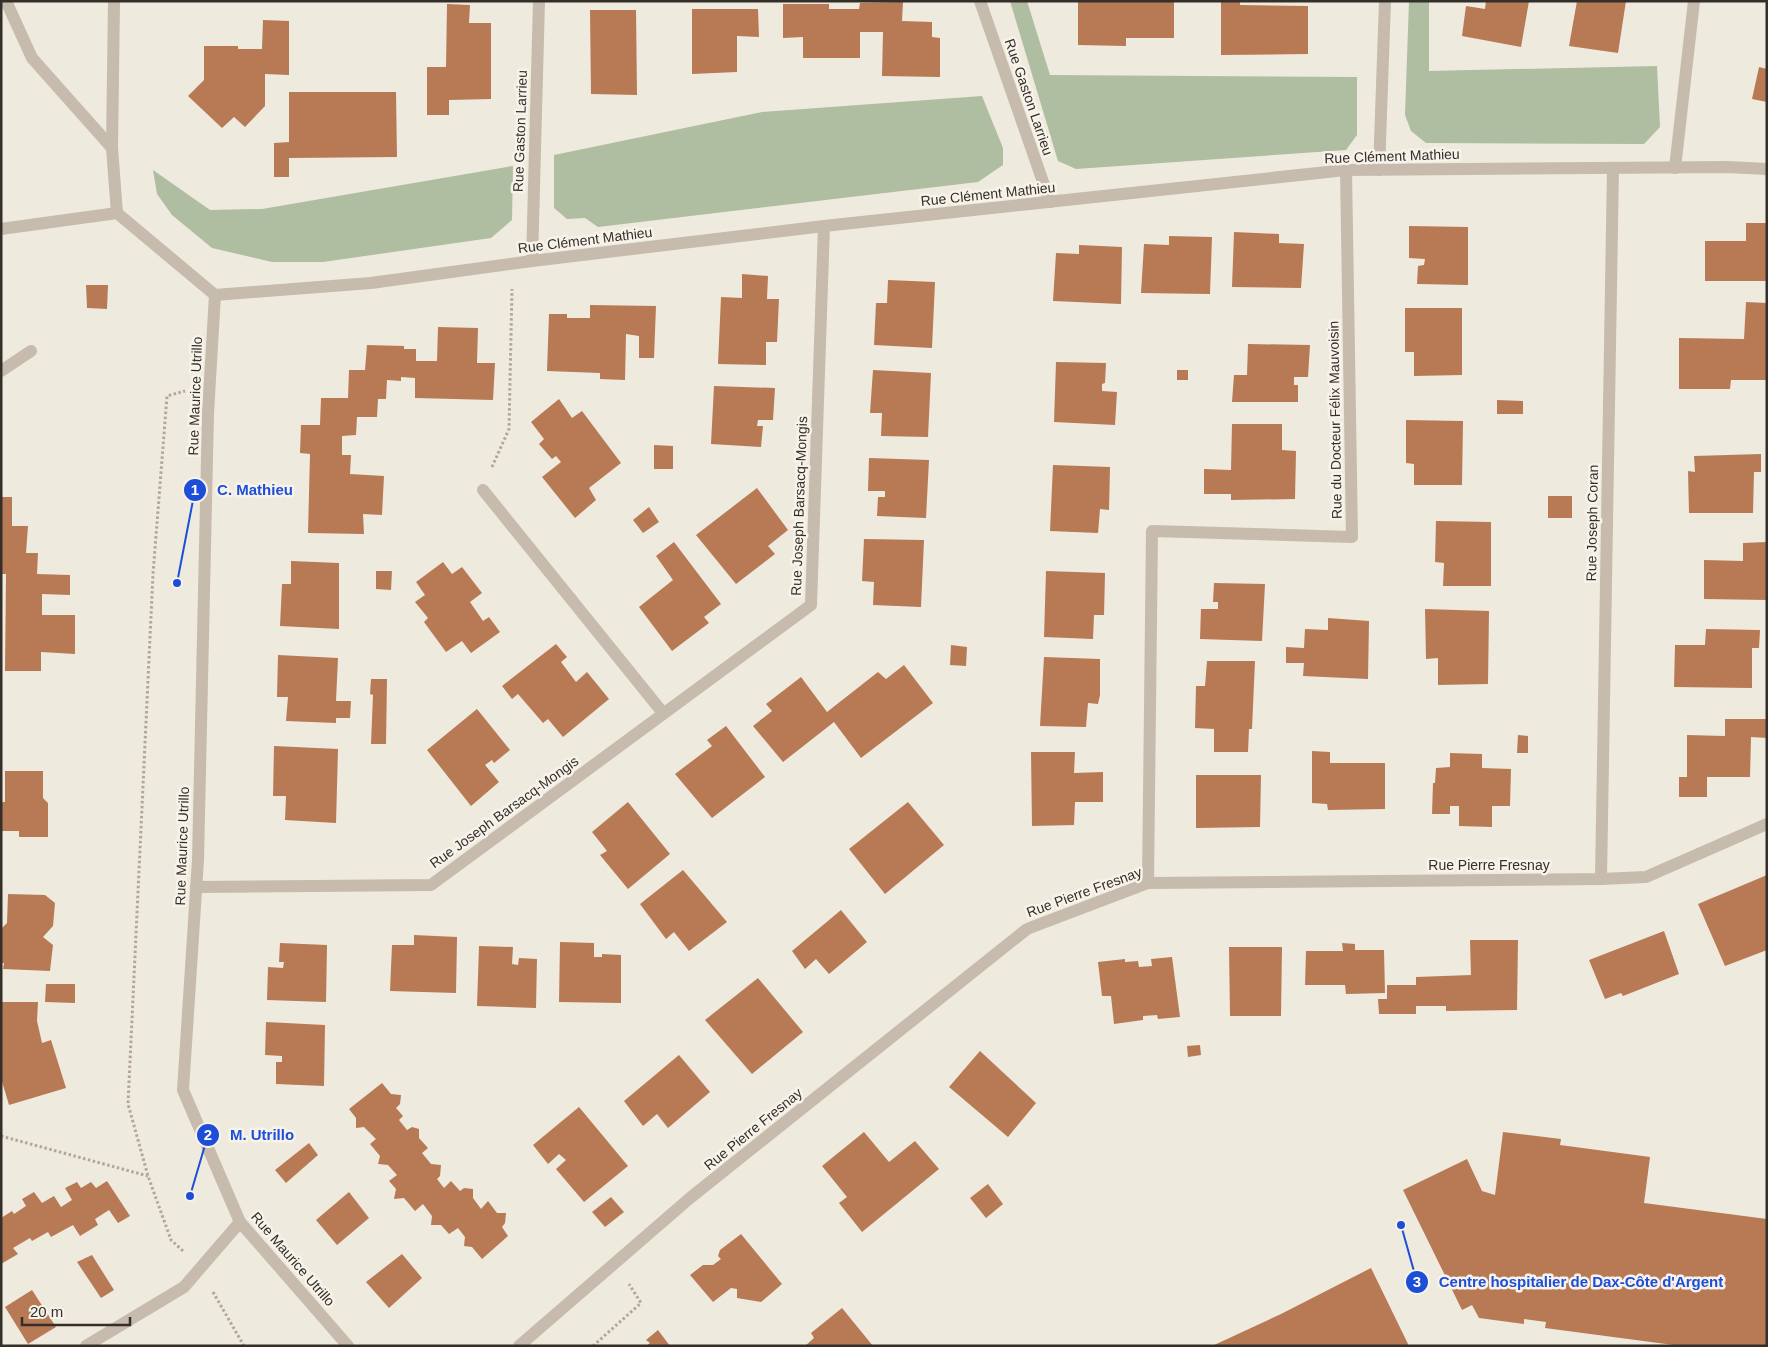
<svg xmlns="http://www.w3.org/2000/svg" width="1768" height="1347" font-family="Arial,sans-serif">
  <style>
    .green { fill: #afbda0 }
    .building { fill: #b77a55 }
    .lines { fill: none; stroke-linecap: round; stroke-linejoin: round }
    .path { stroke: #b2a696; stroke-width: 3; stroke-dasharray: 2.5 2.5; stroke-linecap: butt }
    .minor { stroke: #c6bbac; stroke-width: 12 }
    .labels { text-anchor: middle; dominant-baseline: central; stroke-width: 5; stroke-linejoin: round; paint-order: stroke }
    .street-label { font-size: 14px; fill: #352f2a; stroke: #f8f3ea }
    .leader { fill: none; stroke: #1d4ed8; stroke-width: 2 }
    .callout-dot { fill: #1d4ed8; stroke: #f8f3ea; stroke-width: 2 }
    .mark-label { font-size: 15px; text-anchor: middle; font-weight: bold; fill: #fff }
    .callout-label { font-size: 15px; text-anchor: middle; font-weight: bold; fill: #1d4ed8; stroke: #f8f3ea; stroke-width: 5; stroke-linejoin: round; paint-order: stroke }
  </style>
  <rect width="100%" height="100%" fill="#efeade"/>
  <g class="green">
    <polygon points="1010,1 1027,1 1050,75 1357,77 1357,135 1346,150 1076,169 1058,161"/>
    <polygon points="1409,1 1429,1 1429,71 1657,66 1660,127 1644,144 1426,143 1411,131 1405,115"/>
    <polygon points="982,96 1003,148 1003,165 978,182 598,227 585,218 567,219 554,208 554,155 762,112"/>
    <polygon points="513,166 512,220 491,238 323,262 272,262 212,248 172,215 157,194 153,170 210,210 262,209"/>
  </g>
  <g class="building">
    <polygon points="1078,1 1174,1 1174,38 1126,38 1126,46 1078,45"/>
    <polygon points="1221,1 1240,1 1240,5 1308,6 1308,54 1221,55"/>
    <polygon points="1486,1 1529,1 1521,47 1462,36 1466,6 1485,9"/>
    <polygon points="1577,1 1626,1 1618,53 1569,46"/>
    <polygon points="903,2 902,21 932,22 932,37 940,38 940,77 882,76 883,32 860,32 860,58 803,58 803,37 783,38 783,4 829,4 829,9 859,9 860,3"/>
    <polygon points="447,4 470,5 469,23 491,23 491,99 449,100 449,115 427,115 427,67 446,67"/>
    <polygon points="692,9 758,9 759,37 737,36 737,72 692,74"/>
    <polygon points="590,10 636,10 637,95 591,94"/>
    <polygon points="263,20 289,21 289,75 265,74 265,106 245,127 234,117 222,128 188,96 204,80 204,46 238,46 238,49 262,49"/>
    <polygon points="1759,67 1767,69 1767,102 1752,99"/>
    <polygon points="289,92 396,92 397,157 289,158 289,177 274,177 274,143 289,142"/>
    <polygon points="1746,223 1767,223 1767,281 1705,281 1705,241 1746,241"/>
    <polygon points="1409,226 1468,227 1468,285 1417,284 1418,266 1424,265 1425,259 1409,258"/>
    <polygon points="1234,232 1279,234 1279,243 1304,244 1301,288 1232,287"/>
    <polygon points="1169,236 1212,237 1210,294 1141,293 1144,244 1169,245"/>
    <polygon points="1079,245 1122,247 1121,304 1053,301 1056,253 1079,254"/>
    <polygon points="742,274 768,276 767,299 779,299 777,342 766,342 766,365 718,364 721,297 742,298"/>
    <polygon points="888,280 935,282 932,348 874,345 876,303 887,303"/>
    <polygon points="86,285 108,285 107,309 87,308"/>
    <polygon points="1746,302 1767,303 1767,380 1731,380 1730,389 1679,389 1679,338 1744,339"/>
    <polygon points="590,305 656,306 654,358 639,358 639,336 626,334 625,380 600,379 600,373 547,371 549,314 567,314 567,318 590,318"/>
    <polygon points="1405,308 1462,308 1462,375 1414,376 1414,352 1405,352"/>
    <polygon points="438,327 478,328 477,363 495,363 493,400 415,398 415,378 401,377 401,381 387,380 386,399 378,399 377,417 357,417 356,435 342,436 342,455 351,455 350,474 384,476 382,515 363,514 364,534 308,533 310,454 300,453 301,425 320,425 321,398 348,398 349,370 365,370 367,345 404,346 404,349 416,349 416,361 437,361"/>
    <polygon points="1248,344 1310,345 1308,377 1294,377 1294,385 1298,385 1298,402 1232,402 1234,375 1247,375"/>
    <polygon points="1056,362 1106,363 1105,383 1102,384 1102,391 1117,392 1115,425 1054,422"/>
    <polygon points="873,370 931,373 928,437 881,436 882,413 870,413"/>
    <rect x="1177" y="370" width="11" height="10"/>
    <polygon points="714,386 775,388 773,420 758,420 757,426 763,426 761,447 711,444"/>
    <polygon points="559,399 572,418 582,411 621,463 589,488 596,500 575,518 542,477 561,462 556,456 552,459 539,444 544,439 531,422"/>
    <polygon points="1497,400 1523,401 1523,414 1497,414"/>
    <polygon points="1406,420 1463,421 1462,485 1414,485 1414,464 1406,463"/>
    <polygon points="1232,424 1282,424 1282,450 1296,451 1295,499 1231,500 1231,494 1204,494 1204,469 1231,470"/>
    <polygon points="654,445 673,446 673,469 654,469"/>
    <polygon points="1761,454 1761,472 1754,472 1753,513 1689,513 1688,471 1695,472 1694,456"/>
    <polygon points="869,458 929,460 926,518 877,516 878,497 885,497 885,491 868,491"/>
    <polygon points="1053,465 1110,467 1109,510 1100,509 1098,533 1050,531"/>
    <polygon points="757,488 788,530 768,546 775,554 736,584 696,535"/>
    <rect x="1548" y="496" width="24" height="22"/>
    <polygon points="1,497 12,497 12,526 28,526 26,553 38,553 37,574 70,575 70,595 42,594 42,615 75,615 75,654 41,652 41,671 5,671 6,574 1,574"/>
    <polygon points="649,507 659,522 643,533 633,520"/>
    <polygon points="1436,521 1491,522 1491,586 1443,586 1444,563 1435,562"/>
    <polygon points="864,539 924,540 921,607 873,605 874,582 862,581"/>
    <polygon points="674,542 721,604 704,617 709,623 672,651 639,607 673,580 656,556"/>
    <polygon points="1767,542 1767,600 1704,599 1704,560 1743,561 1743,543"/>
    <polygon points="291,561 339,563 339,629 280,626 282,584 291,584"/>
    <polygon points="443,562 452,574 462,567 482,593 470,602 483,621 489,617 500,632 471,653 462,641 446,652 424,622 428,618 415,602 425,595 416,582"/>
    <polygon points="376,571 392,571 391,590 376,589"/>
    <polygon points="1046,571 1105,573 1104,615 1094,615 1093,639 1044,637"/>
    <polygon points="1214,583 1265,584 1262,641 1200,639 1201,609 1218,609 1218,602 1213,602"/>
    <polygon points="1425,609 1489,611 1488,684 1438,685 1438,658 1426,659"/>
    <polygon points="1328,618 1369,621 1368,679 1303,676 1304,663 1286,663 1286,647 1304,648 1305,629 1328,630"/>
    <polygon points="1706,629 1760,630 1759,648 1752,648 1752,688 1674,687 1675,645 1705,645"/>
    <polygon points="556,644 567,657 561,662 576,682 587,672 609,699 563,737 548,719 543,723 518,694 512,699 502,686"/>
    <polygon points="951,645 967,647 966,666 950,665"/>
    <polygon points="278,655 338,658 336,701 351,701 350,718 336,718 336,723 286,721 288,697 277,697"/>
    <polygon points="1044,657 1100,659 1100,695 1098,704 1088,703 1086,727 1040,726"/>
    <polygon points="1207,661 1255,661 1252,729 1249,729 1248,752 1214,752 1214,729 1195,728 1196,686 1205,686"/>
    <polygon points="904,665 933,703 861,758 834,722 783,762 753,726 772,711 766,704 801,677 827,712 878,672 886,679"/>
    <polygon points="371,679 387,679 386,744 371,744 373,695 370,694"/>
    <polygon points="477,709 510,750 494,763 492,760 485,765 499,782 471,806 427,750"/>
    <polygon points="1725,719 1767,719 1767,738 1751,737 1750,777 1707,777 1707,797 1679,797 1679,777 1687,777 1687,735 1725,736"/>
    <polygon points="726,726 765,777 712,818 675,774 712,746 707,740"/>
    <polygon points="1518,735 1528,736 1528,753 1517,753"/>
    <polygon points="274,746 338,749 336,823 285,820 286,796 273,796"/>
    <polygon points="1312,751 1330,752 1330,763 1385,763 1385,809 1328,810 1327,804 1312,803"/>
    <polygon points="1031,752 1075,752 1074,773 1103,772 1103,802 1075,802 1074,825 1032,826"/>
    <polygon points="1450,753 1482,754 1482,768 1511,769 1510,806 1492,806 1492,827 1459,826 1459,806 1450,806 1450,814 1432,814 1433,783 1435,783 1436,768 1450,767"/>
    <polygon points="5,771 43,771 43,798 48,803 48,837 19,837 19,831 1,831 1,802 5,802"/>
    <polygon points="1196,775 1261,775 1260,827 1196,828"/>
    <polygon points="628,802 670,854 628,889 600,855 607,851 592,832"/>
    <polygon points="908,802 944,845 885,894 849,849"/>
    <polygon points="683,870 727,922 689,951 674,932 666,939 640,904"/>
    <polygon points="1767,875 1767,950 1725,966 1698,904"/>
    <polygon points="8,894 45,895 55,903 53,926 43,937 53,945 50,971 3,969 4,963 1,963 1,929 7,923"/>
    <polygon points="841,910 867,942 829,974 816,959 805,969 792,951"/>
    <polygon points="1664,931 1679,974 1623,996 1621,993 1605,999 1589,960"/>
    <polygon points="414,935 457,937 456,993 390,991 392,945 414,945"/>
    <polygon points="1470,940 1518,940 1517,1010 1446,1011 1446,1006 1416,1006 1416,1014 1379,1014 1378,999 1387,999 1387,985 1416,985 1416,977 1471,975"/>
    <polygon points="560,942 594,943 594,957 602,957 602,954 621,955 621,1003 559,1002"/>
    <polygon points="280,943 327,945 326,1002 267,1000 268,967 283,968 284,962 279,962"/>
    <polygon points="1342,943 1355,944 1355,950 1384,950 1385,993 1346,994 1345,985 1305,985 1306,951 1343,951"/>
    <polygon points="479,946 513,947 512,964 518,965 519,958 537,959 536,1008 477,1006"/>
    <polygon points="1229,947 1282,947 1281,1016 1230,1016"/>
    <polygon points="1172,957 1180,1017 1158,1019 1157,1015 1143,1016 1143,1020 1114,1024 1111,996 1102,996 1098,962 1125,959 1125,962 1138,961 1139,967 1152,966 1151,959"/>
    <polygon points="758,978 803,1032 752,1074 705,1020"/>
    <polygon points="46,984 75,984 75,1003 45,1002"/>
    <polygon points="1,1002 38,1002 37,1021 42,1043 51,1040 66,1088 9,1105 1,1078"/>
    <polygon points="266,1022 325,1025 324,1086 276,1084 276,1062 282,1062 282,1056 265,1055"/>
    <polygon points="1200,1045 1201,1055 1188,1057 1187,1046"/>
    <polygon points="980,1051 1036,1103 1008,1137 949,1087"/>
    <polygon points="679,1055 710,1092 668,1128 657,1114 643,1126 624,1101"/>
    <polygon points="382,1083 391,1094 401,1095 400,1104 396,1108 403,1116 399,1120 407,1130 412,1127 419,1129 419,1138 428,1148 422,1153 431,1164 441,1165 440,1176 437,1179 444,1188 451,1181 460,1191 464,1188 473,1189 473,1198 481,1209 488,1201 497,1213 506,1213 505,1223 502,1227 508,1236 482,1259 472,1247 464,1246 465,1237 458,1228 449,1234 441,1225 431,1225 432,1216 423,1204 415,1211 404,1198 394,1199 396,1189 389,1181 397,1175 388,1165 378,1164 380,1156 370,1144 376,1139 364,1127 356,1128 356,1118 349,1109"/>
    <polygon points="579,1107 628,1166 584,1202 556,1169 566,1160 559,1154 548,1164 533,1145"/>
    <polygon points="864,1132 889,1162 915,1141 939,1169 862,1232 839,1203 847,1197 822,1166"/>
    <polygon points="1503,1132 1561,1139 1560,1145 1650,1157 1644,1203 1767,1219 1767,1346 1681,1346 1545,1328 1546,1322 1524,1319 1524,1324 1479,1318 1472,1305 1462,1310 1403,1190 1467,1159 1482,1191 1495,1195"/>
    <polygon points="309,1143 318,1155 286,1183 275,1170"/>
    <polygon points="107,1181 130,1216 118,1223 109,1210 95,1219 98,1225 80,1236 73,1225 51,1237 48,1232 32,1241 30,1238 13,1248 18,1254 1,1264 1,1218 12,1211 14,1214 26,1206 22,1199 34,1192 42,1203 54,1196 61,1207 72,1200 65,1188 77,1182 81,1188 91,1182 96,1188"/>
    <polygon points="988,1184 1003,1204 986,1218 970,1198"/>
    <polygon points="349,1192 369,1218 337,1245 316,1220"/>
    <polygon points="611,1197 624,1212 605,1227 592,1212"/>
    <polygon points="741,1234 782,1284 761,1302 737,1298 737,1289 731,1288 713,1302 690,1275 703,1265 713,1265 721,1259 718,1256 720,1250"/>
    <polygon points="402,1254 422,1278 389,1308 366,1282"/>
    <polygon points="92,1255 114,1290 101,1298 77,1262"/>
    <polygon points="1371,1268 1409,1346 1212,1346 1281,1314"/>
    <polygon points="32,1290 56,1327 28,1344 5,1307"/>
    <polygon points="842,1308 873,1346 805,1346 814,1338 811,1333"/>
    <polygon points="658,1330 670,1346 646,1346 650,1343 646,1340"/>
  </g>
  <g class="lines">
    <g class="path">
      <polyline points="492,467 509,429 512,289"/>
      <polyline points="1,1136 148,1176"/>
      <polyline points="183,1251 171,1240 148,1176 128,1104 153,574 167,396 185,391"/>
      <polyline points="213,1292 244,1346"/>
      <polyline points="593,1346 641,1303 629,1284"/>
    </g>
    <g class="minor">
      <polyline points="6,1 32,58 112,148"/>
      <polyline points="114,1 112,148 117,213"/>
      <polyline points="980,1 1050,202"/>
      <polyline points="1675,168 1694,1"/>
      <polyline points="1379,170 1385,1"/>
      <polyline points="1,229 117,213 215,295"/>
      <polyline points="532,261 539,1"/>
      <polyline points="215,295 371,283 532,261 824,226 1346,170 1727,167 1767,169"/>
      <polyline points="215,295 208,413 198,860 183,1090 240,1222 348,1346"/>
      <polyline points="1,371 31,351"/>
      <polyline points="483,490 663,713"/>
      <polyline points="1601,879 1613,168"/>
      <polyline points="1148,883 1152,531 1352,537 1346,170"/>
      <polyline points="196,887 431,885 811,605 824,226"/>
      <polyline points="86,1346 184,1287 240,1222"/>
      <polyline points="519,1346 690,1198 1027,929 1148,883 1601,879 1646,877 1767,824"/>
    </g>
  </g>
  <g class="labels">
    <g class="street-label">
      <text transform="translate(1029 97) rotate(71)">Rue Gaston Larrieu</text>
      <text transform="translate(520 131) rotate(-88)">Rue Gaston Larrieu</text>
      <text transform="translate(1392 156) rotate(-2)">Rue Clément Mathieu</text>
      <text transform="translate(988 194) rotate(-6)">Rue Clément Mathieu</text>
      <text transform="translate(585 240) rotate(-7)">Rue Clément Mathieu</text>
      <text transform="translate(195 396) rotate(-88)">Rue Maurice Utrillo</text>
      <text transform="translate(1335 420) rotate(-91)">Rue du Docteur Félix Mauvoisin</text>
      <text transform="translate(799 506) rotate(-88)">Rue Joseph Barsacq-Mongis</text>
      <text transform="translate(1592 523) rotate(-89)">Rue Joseph Coran</text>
      <text transform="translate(504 812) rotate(-36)">Rue Joseph Barsacq-Mongis</text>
      <text transform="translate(182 846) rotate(-88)">Rue Maurice Utrillo</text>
      <text x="1489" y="865">Rue Pierre Fresnay</text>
      <text transform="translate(1084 892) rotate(-20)">Rue Pierre Fresnay</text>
      <text transform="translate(753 1129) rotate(-39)">Rue Pierre Fresnay</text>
      <text transform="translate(293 1259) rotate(49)">Rue Maurice Utrillo</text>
    </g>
  </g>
  <path class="leader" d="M177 583L195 490M190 1196L208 1135M1401 1225L1417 1282"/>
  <g class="callout-dot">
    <circle cx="177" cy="583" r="5"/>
    <circle cx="190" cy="1196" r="5"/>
    <circle cx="1401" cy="1225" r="5"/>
    <circle cx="195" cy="490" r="12"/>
    <circle cx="208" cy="1135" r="12"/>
    <circle cx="1417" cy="1282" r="12"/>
  </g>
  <g class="mark-label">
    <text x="195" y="495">1</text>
    <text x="208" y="1140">2</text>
    <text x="1417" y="1287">3</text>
  </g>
  <g class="callout-label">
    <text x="255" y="495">C. Mathieu</text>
    <text x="262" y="1140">M. Utrillo</text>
    <text x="1581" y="1287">Centre hospitalier de Dax-Côte d'Argent</text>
  </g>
  <rect width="1768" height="1347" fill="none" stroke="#352f2a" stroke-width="5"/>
  <path d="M22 1317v8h108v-8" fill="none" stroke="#352f2a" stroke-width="2.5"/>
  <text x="30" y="1317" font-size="15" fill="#352f2a" stroke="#f8f3ea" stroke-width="4" paint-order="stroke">20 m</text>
</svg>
